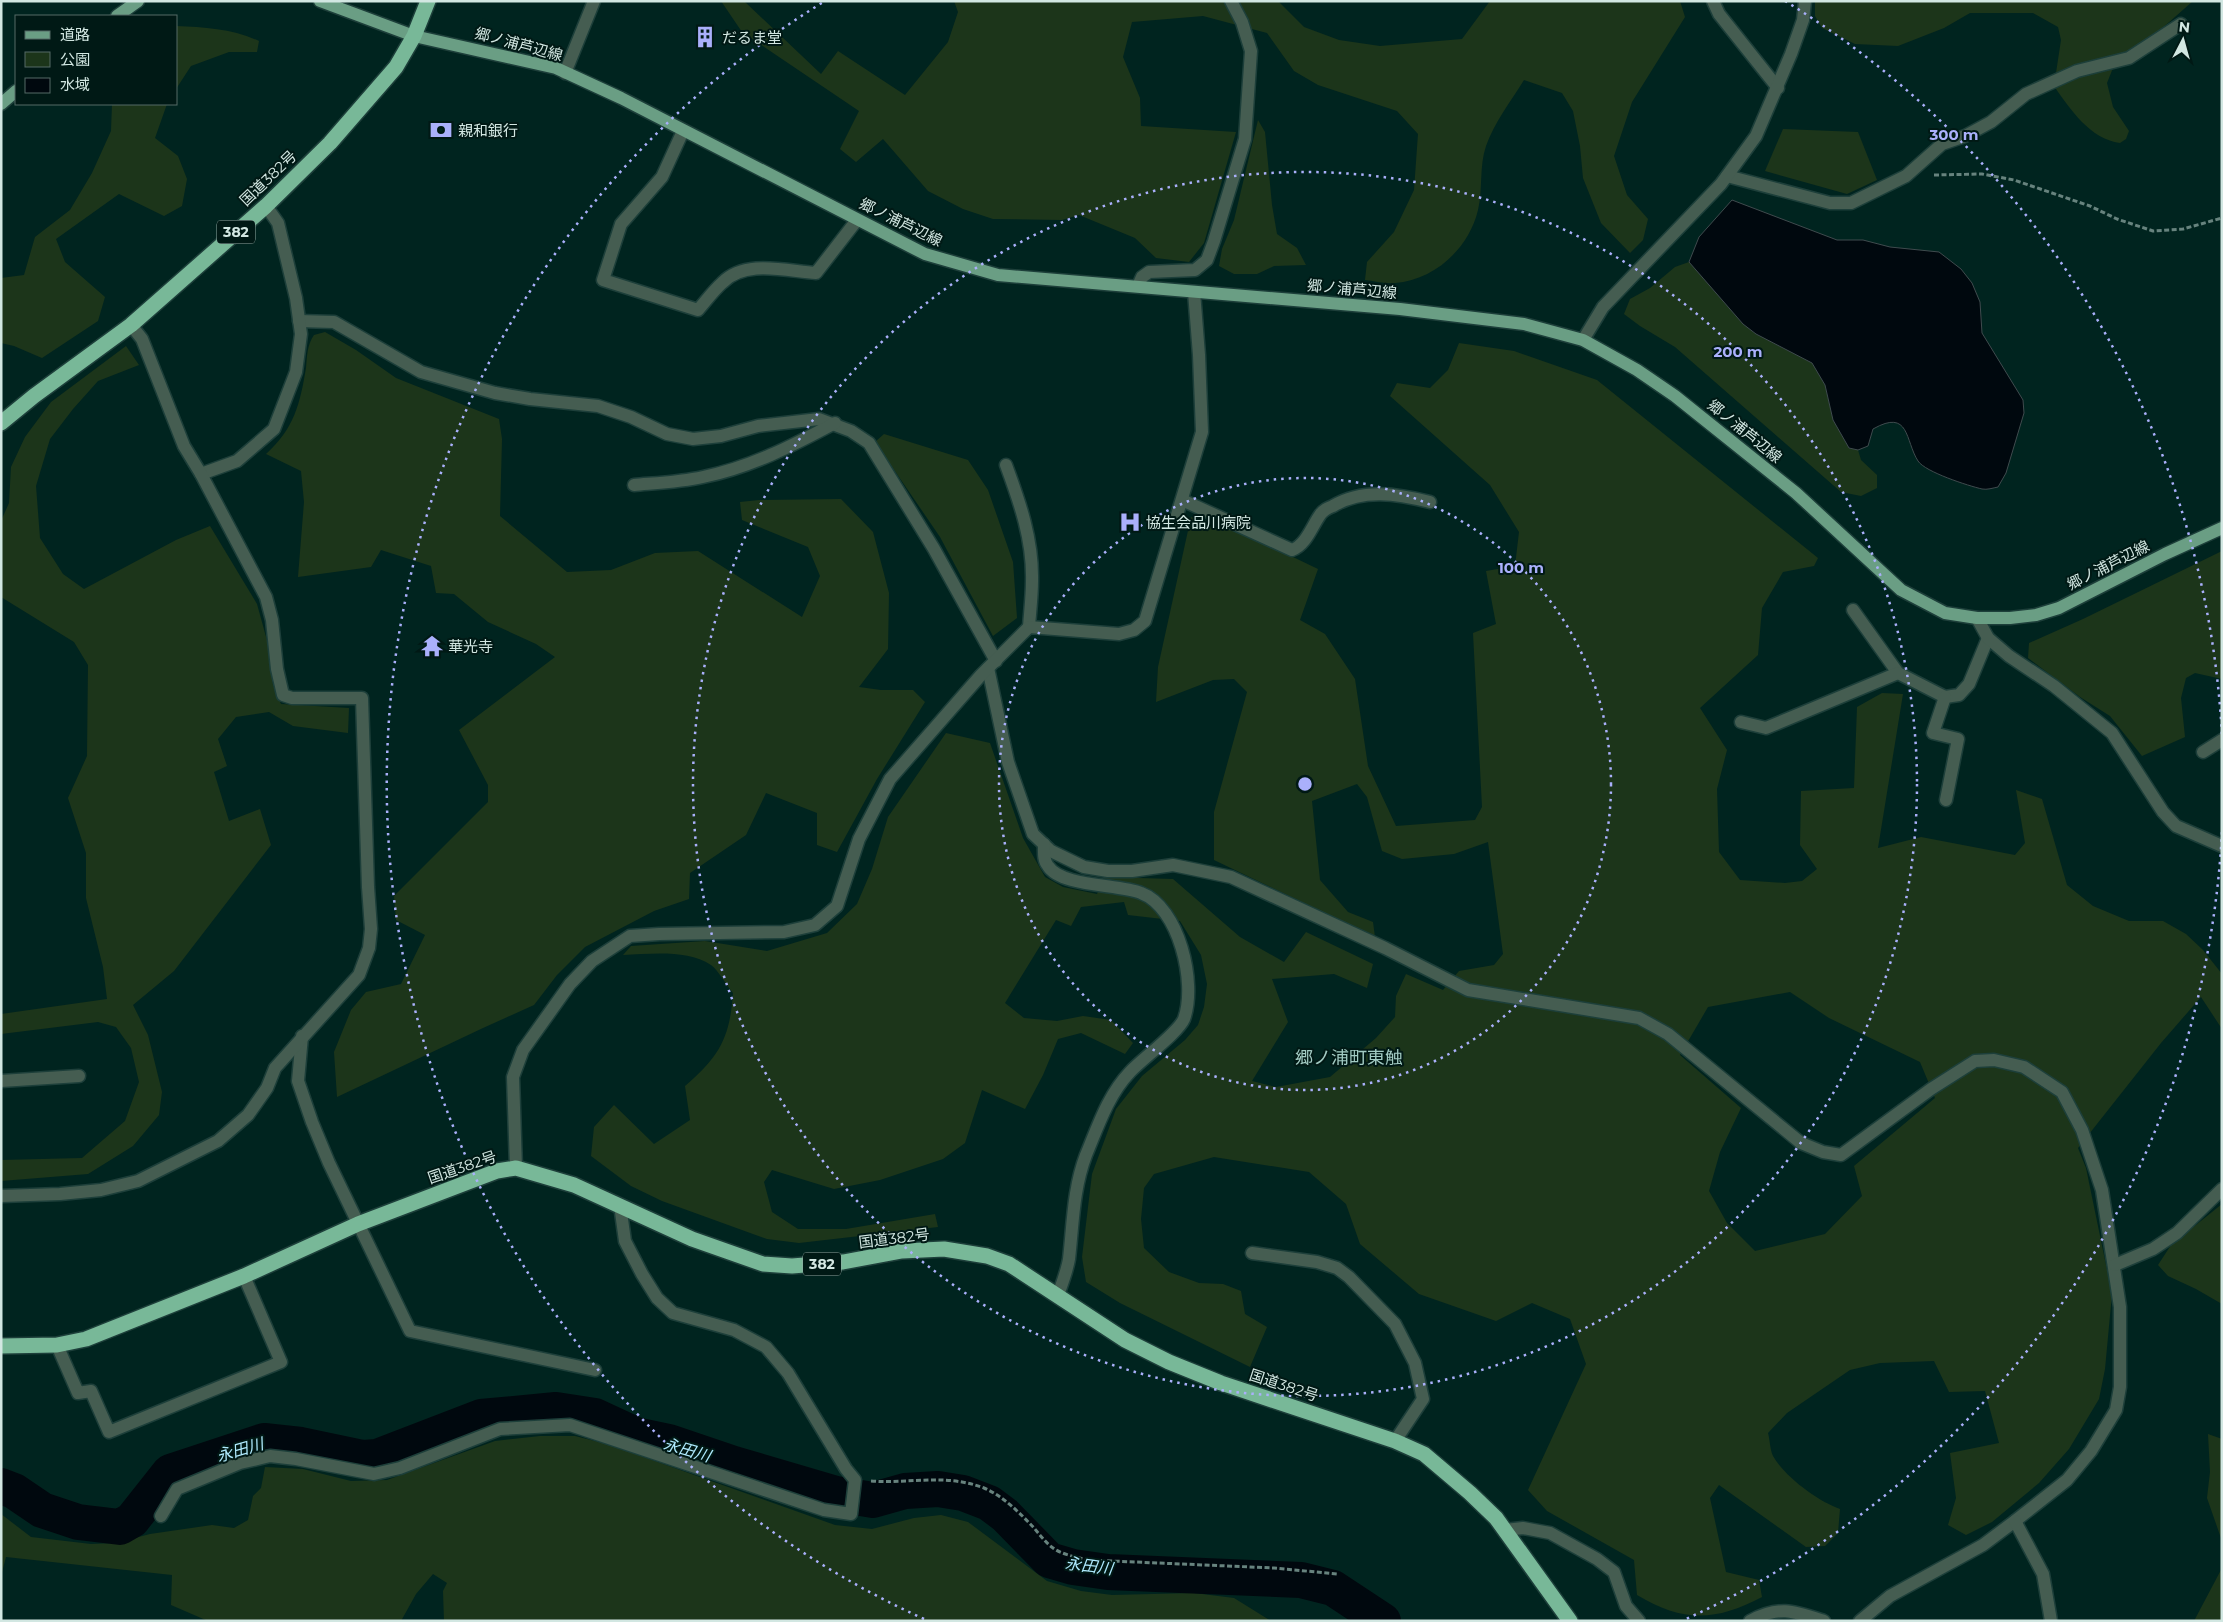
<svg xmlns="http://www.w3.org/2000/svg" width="2223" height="1622" font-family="Montserrat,'Noto Sans JP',sans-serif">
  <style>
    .green { fill: #1c351a; fill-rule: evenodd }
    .water { fill: #00080e; stroke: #3f4b4e }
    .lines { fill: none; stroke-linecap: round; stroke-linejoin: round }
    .river { stroke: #00080e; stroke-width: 36 }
    .minor-casing { stroke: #1d3f3a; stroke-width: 15 }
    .major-casing { stroke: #1d3f3a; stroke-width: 15 }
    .highway-casing { stroke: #1d3f3a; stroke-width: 18 }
    .path { stroke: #67837e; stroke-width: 3; stroke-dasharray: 5 2.5; stroke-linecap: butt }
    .minor { stroke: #455d51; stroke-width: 12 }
    .major { stroke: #6a9e84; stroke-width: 12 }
    .highway { stroke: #78b898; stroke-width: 15 }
    .ring { fill: none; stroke: #aab0fb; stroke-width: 2.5; stroke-dasharray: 2.5 5 }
    .labels { text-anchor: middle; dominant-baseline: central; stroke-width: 4; stroke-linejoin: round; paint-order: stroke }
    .shield { fill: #001915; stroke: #93a9a4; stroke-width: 1 }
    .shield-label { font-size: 14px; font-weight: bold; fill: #d2e7e2 }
    .poi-label { font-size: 15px; fill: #d2e7e2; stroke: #001915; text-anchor: start }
    .street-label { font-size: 15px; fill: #d2e7e2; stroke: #001915 }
    .water-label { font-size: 16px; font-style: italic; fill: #afeafe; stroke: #001915 }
    .quarter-label { font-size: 18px; fill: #a2cbc3; stroke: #001915 }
    .centre { fill: #aab0fb; stroke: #001915; stroke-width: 2.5 }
    .ring-label { font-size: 15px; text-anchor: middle; font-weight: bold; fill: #aab0fb; stroke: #001915; stroke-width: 4; stroke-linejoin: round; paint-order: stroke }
  </style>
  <rect width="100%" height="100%" fill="#00241f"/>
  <g class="green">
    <path d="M721,1h23l77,73 17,-23 67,44 43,-53 10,-30 -4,-11h324l26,26 35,13 41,6 82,-7 28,-38h190l5,16 -53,85 -18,54 13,39 21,24 -5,21 -13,13 -29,-30 -18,-45 -3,-32 -7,-35 -11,-18 -38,-13c-13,21 -30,43 -38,66 -7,20 -3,44 -8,64 -9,38 -43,70 -83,73 -10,1 -21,-2 -30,-3l2,-18 27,-30 20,-42 4,-56 -21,-23 -79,-26 -24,-14 -27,-38 -64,-17 -71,6 -9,35 17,41 1,28 95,6 -32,111 -15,19 -33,-4 -21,-20 -56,-23 -17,5 -69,-1 -30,-10 -35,-18 -45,-52 -27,23 -16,-13 19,-38 -117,-79z"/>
    <path d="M1815,1h378l-43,38 -33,19 -10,25 6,24 16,24 -3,8 -6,4c-30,-4 -50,-34 -66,-57l7,-46 -3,-13 -25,-14h-63l-26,15 -46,18 -43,-2 -33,-16 -7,-12z"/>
    <path d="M176,26c29,1 57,3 83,15l-2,11h-28l-38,14 -15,23z"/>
    <polygon points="112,104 167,104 155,138 178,156 187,179 182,206 164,216 119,194 56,239 65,262 105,297 98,321 42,358 14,346 1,343 1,278 24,275 35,237 70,210 92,173 111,131"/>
    <polygon points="1258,120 1265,132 1272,205 1277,234 1297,248 1306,265 1274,266 1257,274 1234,274 1219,266 1222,249 1234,220"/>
    <polygon points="1783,129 1858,132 1877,180 1847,194 1765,171"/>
    <polygon points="1689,262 1743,324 1756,334 1812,363 1825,385 1833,420 1849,448 1858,450 1861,460 1877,475 1877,488 1861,496 1841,492 1675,347 1640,326 1624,314 1630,299 1650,288 1675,267"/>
    <path d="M325,332l31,18 40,28 103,41 3,20 -2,77 67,56 44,-2 44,-17 43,-2 104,66 18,-41 -12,-29 -66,-27 -2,-18 19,-2 82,-1 32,33 16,61 -1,56 -29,38 22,3h32l12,12 -48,77 -40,73 -20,-7v-32l-51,-20 -20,42 -56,38 -1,26 -35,12 -69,36 -28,28 -23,30 -51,23 -146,69 -3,-45 17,-42 15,-18 35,-8 24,-49 -29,-15 -2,-24 94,-94v-17l-29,-55 96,-73 -19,-13 -48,-22 -34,-28 -18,-1 -5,-27 -50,-16 -10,17 -73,10 6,-75 -3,-31 -35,-17c28,-25 34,-50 40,-86 1,-12 1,-23 8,-33z"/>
    <path d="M1459,343l55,8 83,29 221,178 -4,8 -31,6 -21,36 -4,47 -58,53 27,42 -10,39 2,63 21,28 45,3 17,-2 15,-12 -17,-24 1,-54 53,-3 3,-81 25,-14 21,1 -25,154 43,-11 94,18 10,-12 -9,-53 26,9 25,86 26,21 36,15h34l23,13 17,16 19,24v55l-21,-32 -40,46 -83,105 8,20 26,126 -7,75 -6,30 -30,50 -30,34 -47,39 -26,13 -18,-10 8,-27 -6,-45 49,-10 -14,-52 -36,1 -15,-31 -54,2 -30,7 -63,43 -19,20c2,7 2,17 5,23 12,21 45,45 67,53l-2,24 -13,13 -19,1 -87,-62 -9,13 16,74 33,8 3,17c-47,25 -80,25 -125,-2l-3,-35 -87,-49 -19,-21 58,-126 -16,-45 -38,-16 -36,18 -77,-27 -59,-50 -14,-40 -37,-32 -95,-15 -60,17 -10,14 -3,31 3,29 25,24 30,11 24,1 18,7 4,23 22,13 -17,40 -130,-64 -34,-21 -4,-25 10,-83 24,-65 26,-33 43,-36 13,-15 6,-18 3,-23 -6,-29 -21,-34 -52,-6 -4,-13 -43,5 -10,19 -15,-6 -51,83 19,15 33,3 26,-5 28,4 22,23 -8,11 -44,-21 -23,6 -15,36 -18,34 -43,-19 -17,53 -22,16 -63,21 -46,9 -62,-19 -8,12 8,30 26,17h48l89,-15 3,13 -139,16 -32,-4 -105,-38 -31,-15 -40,-30 3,-29 20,-22 40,39 36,-24 -5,-34c34,-29 45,-48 48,-93 -7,-8 -14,-22 -22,-28 -24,-16 -61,-11 -88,-10l8,-9 74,-5 62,10 60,-18 30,-29 15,-35 16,-52 58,-84 44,10 33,95 22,39 18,10 34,7 8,-17 68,2 67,58 44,25 22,-30 67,32 -6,24 -33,-14 -62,5 16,43 -36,59 24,6 54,-10 46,-39 19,-21 1,-21 10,-22 37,16 16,-19 35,-6 9,-11 -15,-112 -34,12 -52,5 -20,-8 -15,-54 -10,-13 -45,17 8,79 28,32 25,10 2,15 -161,-77v-48l33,-120 -13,-13 -21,1 -57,22 2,-35 33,-150 37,9 90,43 -18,51 25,14 30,45 13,87 28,60 79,-6 7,-13 -9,-174 23,-9 -10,-53 29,-5 4,-34 -29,-47 -100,-89 7,-13 33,5 18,-18zM1790,992l39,26 91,44 15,36 -81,68 8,30 -37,38 -70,17 -28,-28 -18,-32 11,-39 21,-44 -61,-53 28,-48z"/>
    <polygon points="126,346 139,365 98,381 73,409 50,439 36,486 40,538 63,574 84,589 176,540 210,526 257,604 268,644 273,685 281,704 349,708 348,733 293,726 269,712 236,717 218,739 227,766 214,772 229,821 260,809 271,845 174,971 133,1005 148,1035 162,1092 159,1115 133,1146 88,1174 1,1181 1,1160 82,1158 125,1121 139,1082 131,1048 116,1027 98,1022 1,1034 1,1014 107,999 103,967 86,898 86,853 68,798 87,756 88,665 74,642 1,597 1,521 9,503 11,467 25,437 51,402"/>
    <polygon points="884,434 968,460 988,490 1013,562 1017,618 993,636 940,537 875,442"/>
    <polygon points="2222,551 2222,679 2195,673 2186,678 2181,698 2185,737 2142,756 2110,716 2080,697 2028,658 2029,643 2083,619"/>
    <polygon points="2222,1204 2222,1304 2196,1289 2168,1276 2158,1265 2171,1245"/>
    <polygon points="2208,1434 2222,1439 2222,1541 2207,1498 2210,1472"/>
    <polygon points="540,1436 575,1436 607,1444 835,1525 872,1529 914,1518 941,1515 968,1522 1047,1581 1081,1591 1112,1595 1194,1593 1234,1598 1271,1621 444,1621 443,1591 447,1583 433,1574 416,1594 401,1621 208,1621 171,1605 172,1575 6,1557 1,1576 1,1514 31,1537 91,1544 116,1543 150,1534 212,1525 234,1528 248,1520 253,1496 261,1488 265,1467 303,1469 351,1481 387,1480 495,1441"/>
    <polygon points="2222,1568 2222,1621 2194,1621"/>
  </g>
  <path class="water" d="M1732,200l105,40h26l27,7 49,5 22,17 11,14 8,19 2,31 41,67 1,13 -18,60 -8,14c-5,1 -11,3 -16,2 -13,-3 -57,-17 -64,-28 -13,-20 -8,-53 -45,-32l-5,17 -10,4 -9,-2 -16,-28 -8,-35 -13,-22 -56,-29 -13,-10 -54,-62 10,-25z"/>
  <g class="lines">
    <polyline class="river" points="1,1486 14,1491 42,1510 78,1522 120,1527 132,1520 170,1472 264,1441 301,1445 363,1458 377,1457 481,1417 556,1410 595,1416 636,1435 669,1442 734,1464 836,1494 873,1500 905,1491 938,1489 963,1493 989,1503 1005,1515 1049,1560 1073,1567 1108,1572 1301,1580 1333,1588 1383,1621"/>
    <g class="minor-casing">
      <g id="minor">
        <polyline points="1713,1 1719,14 1778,88"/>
        <polyline points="565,73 594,1"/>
        <path d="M683,131l-21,46 -41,47 -18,56 95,30c8,-9 15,-19 24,-27 23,-24 64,-12 94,-10l41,-53"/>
        <polyline points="1727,176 1830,203 1851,203 1906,176 1942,144 1965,136 1991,122 2026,94 2077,71 2129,58 2181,24"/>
        <polyline points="1138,286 1142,277 1149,272 1195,270 1207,260 1214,241 1245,139 1251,51 1242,22 1231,1"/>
        <polyline points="299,321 334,322 421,372 495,393 530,399 598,406 631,417 667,434 693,439 721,436 758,426 819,419 851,431 869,443 934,549 996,661"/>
        <polyline points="1583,340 1603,307 1721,184 1756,136 1791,54 1803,20 1805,1"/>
        <path d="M1006,465c14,38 27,75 26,116 0,15 -2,31 -3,46"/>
        <polyline points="201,474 237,461 274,429 296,372 301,334 296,298 278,223 266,206"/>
        <path d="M634,485c23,-2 47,-3 69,-8 48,-10 89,-31 132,-54"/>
        <path d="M1182,500l110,50c14,-5 20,-24 28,-35 3,-5 8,-7 13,-9 30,-18 65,-12 97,-4"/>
        <polyline points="1853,610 1898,673 1945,697 1959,695 1969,684 1988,638"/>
        <polyline points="1977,618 1988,638 2009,656 2054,686 2112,733 2163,812 2176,826 2222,846"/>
        <polyline points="988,668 1008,762 1033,834 1051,851 1084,867 1108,871 1132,871 1173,865 1231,877 1385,948 1468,990 1639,1018 1668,1034 1801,1143 1823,1152 1841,1155 1931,1089 1975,1061 1994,1060 2024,1067 2062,1092 2082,1130 2102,1190 2120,1307 2120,1387 2116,1410 2091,1451 2067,1480 2015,1521 1983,1545 1890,1596 1860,1621"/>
        <polyline points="1945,697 1933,733 1958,739 1946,800"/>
        <polyline points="1741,722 1766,728 1898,673"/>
        <polyline points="2203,752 2222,740"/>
        <path d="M1044,844c0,8 -1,16 4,22 13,21 71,18 93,27 38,14 56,90 43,126 -6,14 -42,40 -54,53 -22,23 -32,54 -44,83 -13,34 -13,69 -17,104 -2,12 -7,25 -11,36"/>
        <polyline points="302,1036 298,1081 312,1122 329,1163 410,1331 595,1370"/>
        <polyline points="1,1081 79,1076"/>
        <polyline points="516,1168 513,1077 523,1050 570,984 592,961 630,936 659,934 784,932 815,925 837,906 859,839 890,779 981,675 1029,627 1119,634 1134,630 1145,621 1202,432 1199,355 1194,292"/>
        <polyline points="1,1196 60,1194 101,1190 138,1181 218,1141 248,1115 267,1088 275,1068 359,975 369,948 371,929 368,887 362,698 292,698 283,695 277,669 272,620 266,597 201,474 184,446 142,339 131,325"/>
        <polyline points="1252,1253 1317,1262 1337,1268 1349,1277 1395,1324 1415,1363 1423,1399 1395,1441"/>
        <polyline points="2115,1265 2153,1249 2177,1233 2222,1189"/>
        <polyline points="57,1345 78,1393 91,1391 109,1432 281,1362 244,1276"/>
        <polyline points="161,1516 177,1489 240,1463 270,1456 296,1459 374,1474 400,1468 500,1429 570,1425 824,1510 851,1514 855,1480 846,1469 788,1373 766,1347 734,1330 673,1313 657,1298 642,1274 625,1241 620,1205"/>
        <polyline points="2015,1521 2043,1574 2051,1621"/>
        <polyline points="1505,1530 1523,1528 1550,1533 1597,1559 1614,1572 1626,1606 1639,1621"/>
        <path d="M1750,1621c29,-16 44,-10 74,0"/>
      </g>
    </g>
    <g class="major-casing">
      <g id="major">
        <polyline points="320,1 414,36 556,68 621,98 925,254 998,275 1400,309 1524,324 1583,340 1637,370 1675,396 1796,493 1901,590 1945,613 1977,618 2010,618 2036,615 2059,608 2165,554 2222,528"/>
        <polyline points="117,16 138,1"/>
        <polyline points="1,104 16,91"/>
      </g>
    </g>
    <g class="highway-casing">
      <g id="highway">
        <polyline points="1,423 34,396 131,325 266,206 330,143 396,67 414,36 428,1"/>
        <polyline points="1,1346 57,1345 86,1339 244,1276 358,1224 497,1171 516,1168 574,1185 692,1239 763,1264 792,1266 843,1262 902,1251 944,1249 987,1256 1009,1264 1125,1340 1169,1362 1221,1383 1395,1441 1424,1454 1470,1493 1496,1518 1570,1621"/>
      </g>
    </g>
    <g class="path">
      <polyline points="1934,175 1982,174 2014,180 2090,206 2117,219 2153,231 2183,229 2222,218"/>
      <path d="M871,1481c39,3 74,-8 113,7 19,8 36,25 50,40 6,7 12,15 19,20 10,7 23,9 35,12l186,8 63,6"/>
    </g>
    <use href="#minor" class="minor"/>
    <use href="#major" class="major"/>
    <use href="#highway" class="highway"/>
  </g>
  <g class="ring">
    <circle cx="1305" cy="784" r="306"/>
    <circle cx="1305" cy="784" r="612"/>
    <path d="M2222 832A918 918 0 0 1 1686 1619M924 1619A918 918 0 0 1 825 1M1785 1A918 918 0 0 1 2222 736"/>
  </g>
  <defs>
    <g id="building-bare" transform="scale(1.725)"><path d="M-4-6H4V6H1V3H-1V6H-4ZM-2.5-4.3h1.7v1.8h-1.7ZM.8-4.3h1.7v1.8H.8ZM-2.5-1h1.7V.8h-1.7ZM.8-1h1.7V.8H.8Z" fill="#aab0fb" stroke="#001915" stroke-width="2.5" paint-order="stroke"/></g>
    <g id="bank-bare" transform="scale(1.725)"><path d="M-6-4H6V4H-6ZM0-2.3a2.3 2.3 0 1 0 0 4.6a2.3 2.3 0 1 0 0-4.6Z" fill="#aab0fb" stroke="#001915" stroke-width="2.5" paint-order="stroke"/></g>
    <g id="hospital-bare" transform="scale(1.725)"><path d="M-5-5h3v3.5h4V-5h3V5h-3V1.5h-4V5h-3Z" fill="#aab0fb" stroke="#001915" stroke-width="2.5" paint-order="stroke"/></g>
    <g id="temple-bare" transform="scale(1.725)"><path d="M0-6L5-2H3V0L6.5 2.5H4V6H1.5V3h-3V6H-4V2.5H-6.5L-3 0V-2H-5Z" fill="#aab0fb" stroke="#001915" stroke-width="2.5" paint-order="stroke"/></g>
  </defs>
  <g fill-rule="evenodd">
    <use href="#building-bare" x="705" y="37"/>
    <use href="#bank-bare" x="441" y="130"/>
    <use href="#hospital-bare" x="1130" y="522"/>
    <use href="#temple-bare" x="432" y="646"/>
  </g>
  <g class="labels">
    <g class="shield">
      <rect x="217" y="220.5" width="38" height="23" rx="4"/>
      <rect x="803" y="1252.5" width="38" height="23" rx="4"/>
    </g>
    <g class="shield-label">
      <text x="236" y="232">382</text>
      <text x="822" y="1264">382</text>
    </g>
    <g class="poi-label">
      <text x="722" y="37">だるま堂</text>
      <text x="458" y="130">親和銀行</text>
      <text x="1146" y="522">協生会品川病院</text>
      <text x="448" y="646">華光寺</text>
    </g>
    <g class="street-label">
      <text transform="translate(519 44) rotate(15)">郷ノ浦芦辺線</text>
      <text transform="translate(268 178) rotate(-44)">国道382号</text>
      <text transform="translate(901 222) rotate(26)">郷ノ浦芦辺線</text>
      <text transform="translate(1352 289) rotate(5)">郷ノ浦芦辺線</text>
      <text transform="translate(1745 431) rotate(39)">郷ノ浦芦辺線</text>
      <text transform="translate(2108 565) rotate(-27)">郷ノ浦芦辺線</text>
      <text transform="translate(462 1167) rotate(-19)">国道382号</text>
      <text transform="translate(894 1238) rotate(-7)">国道382号</text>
      <text transform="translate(1284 1385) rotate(18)">国道382号</text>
    </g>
    <g class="water-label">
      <text transform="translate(240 1450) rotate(-16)">永田川</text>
      <text transform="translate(687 1450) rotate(16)">永田川</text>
      <text transform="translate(1089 1566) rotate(7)">永田川</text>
    </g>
    <g class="quarter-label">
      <text x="1349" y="1058">郷ノ浦町東触</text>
    </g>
  </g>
  <circle cx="1305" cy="784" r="8" class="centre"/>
  <g class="ring-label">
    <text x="1954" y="140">300 m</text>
    <text x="1738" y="357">200 m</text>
    <text x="1521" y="573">100 m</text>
  </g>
  <rect width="2223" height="1622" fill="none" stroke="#d2e7e2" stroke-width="5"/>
  <rect x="15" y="15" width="162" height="90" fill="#001915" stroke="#546b67"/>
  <rect x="25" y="31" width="25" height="8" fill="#6a9e84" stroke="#546b67"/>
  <text x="60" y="40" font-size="15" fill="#d2e7e2">道路</text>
  <rect x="25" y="52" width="25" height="15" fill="#1c351a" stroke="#546b67"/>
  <text x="60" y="65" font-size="15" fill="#d2e7e2">公園</text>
  <rect x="25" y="78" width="25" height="15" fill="#00080e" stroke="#546b67"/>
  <text x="60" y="90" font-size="15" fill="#d2e7e2">水域</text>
  <g transform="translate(2183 40) rotate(6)" stroke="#001915" stroke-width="4" paint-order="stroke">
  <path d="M0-4L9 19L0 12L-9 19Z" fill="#d2e7e2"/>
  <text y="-8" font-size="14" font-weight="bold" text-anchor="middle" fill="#d2e7e2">N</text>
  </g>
</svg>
